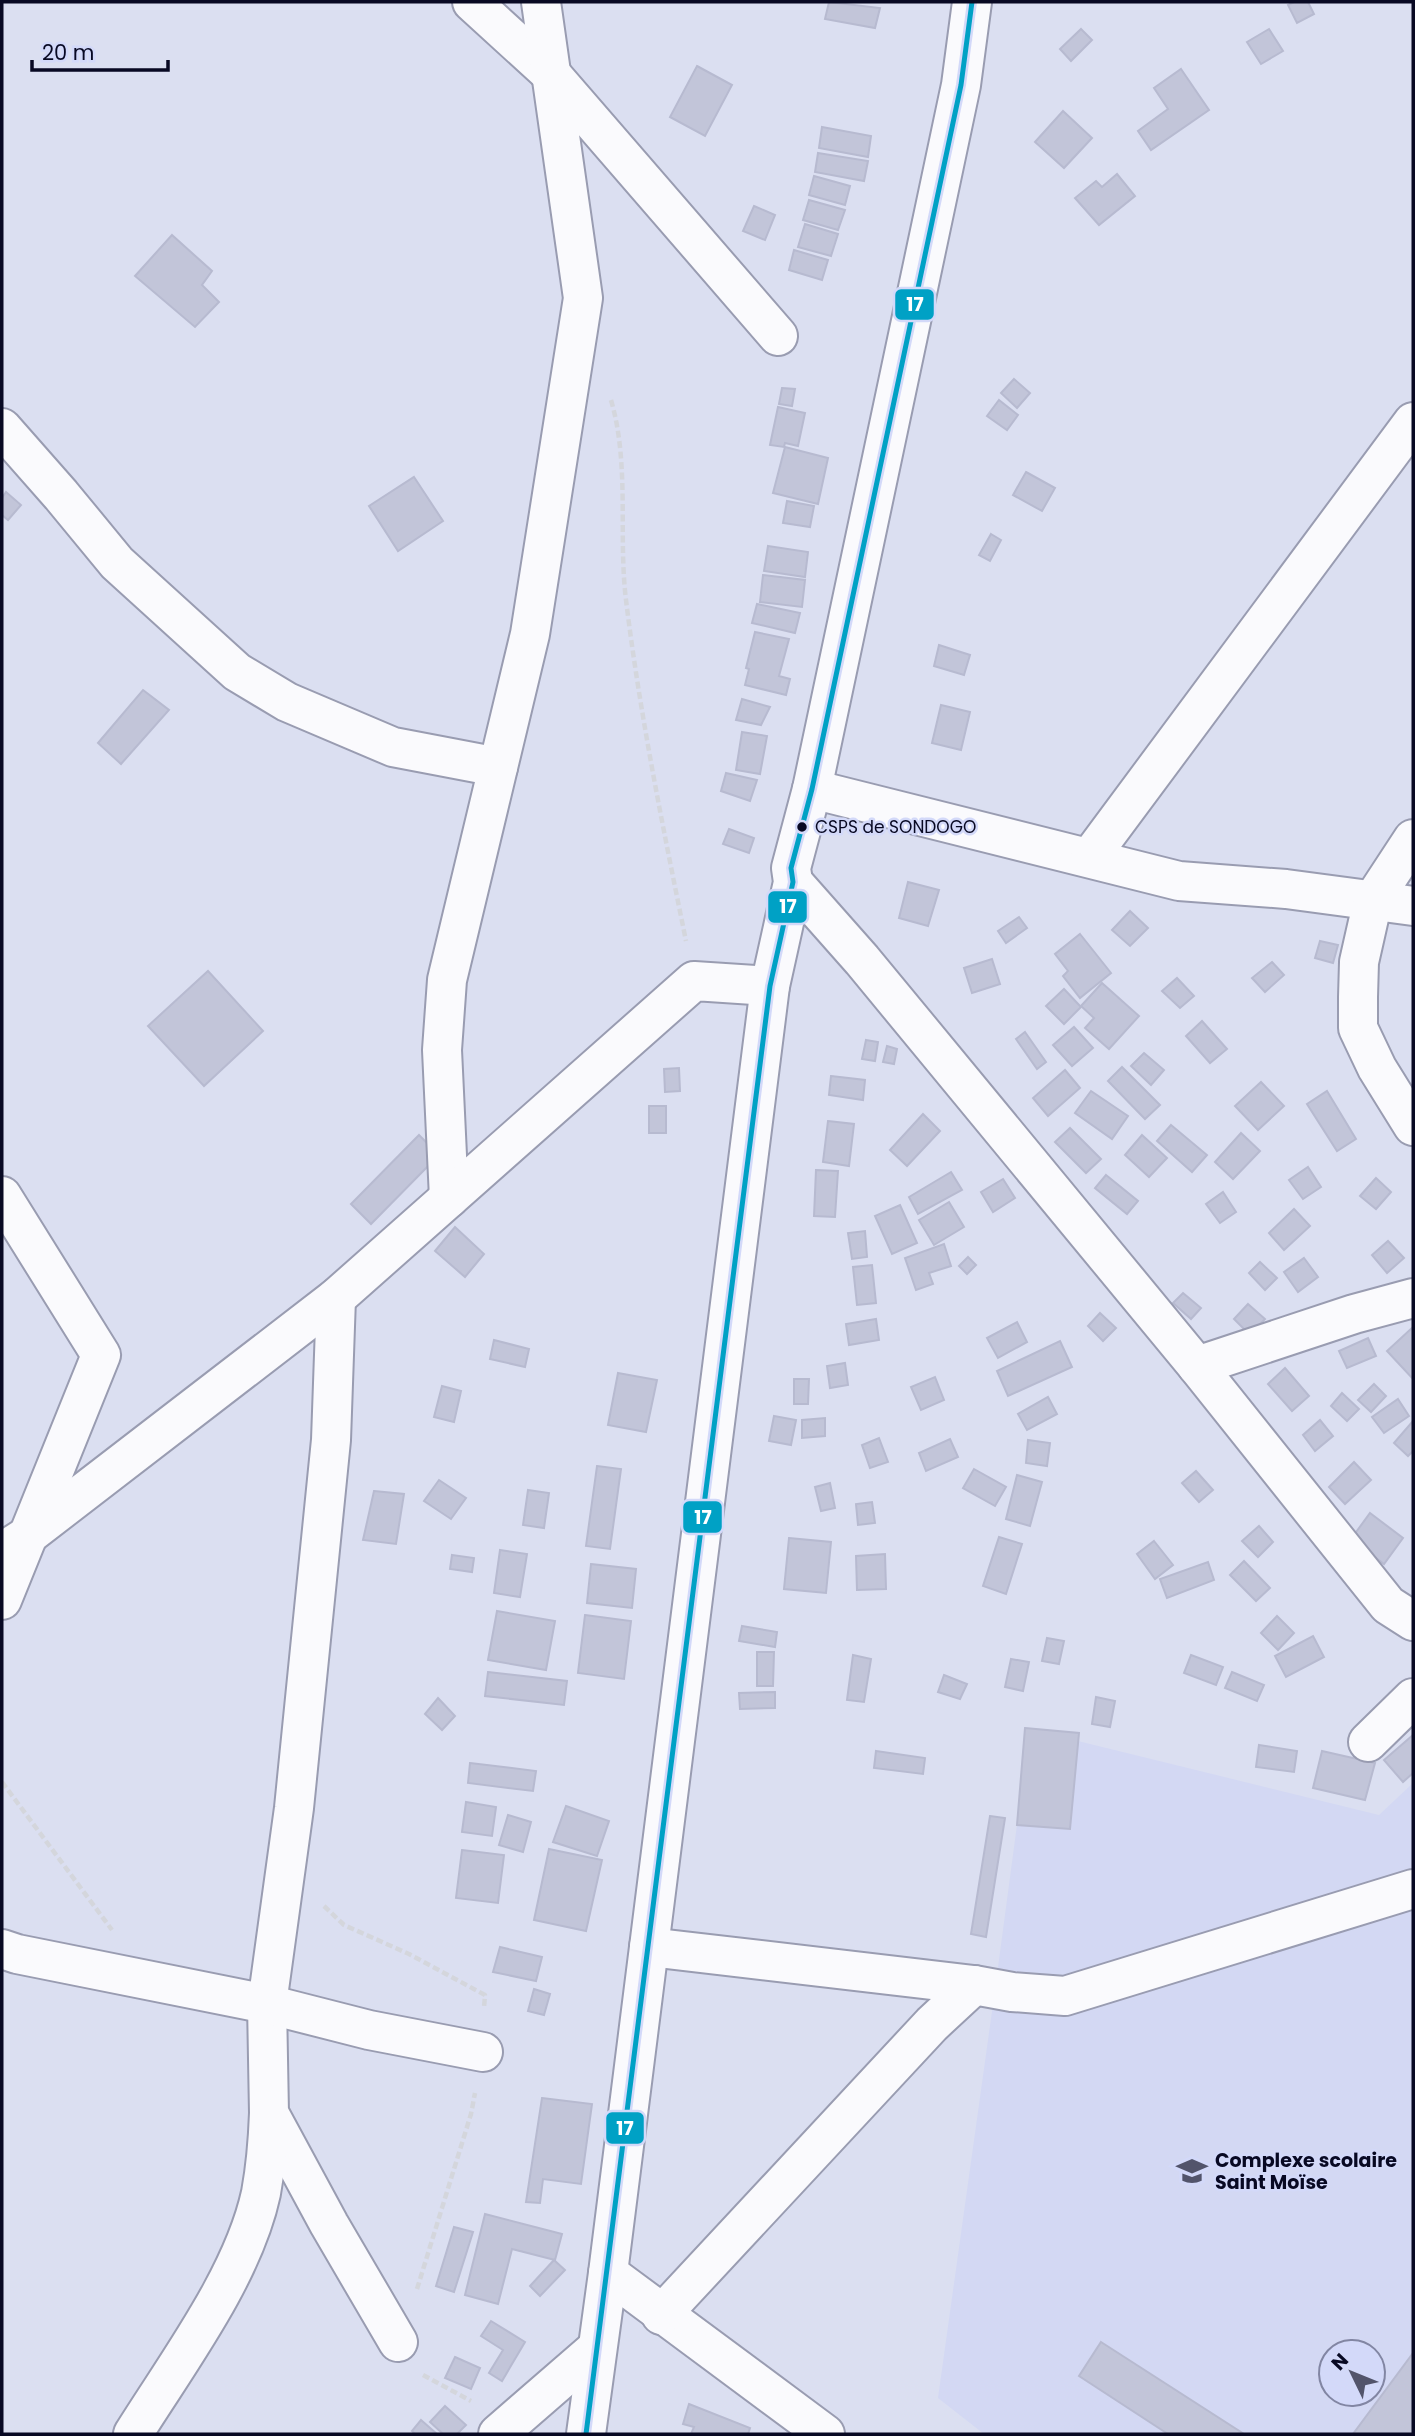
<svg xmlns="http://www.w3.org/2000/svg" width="1415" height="2436" font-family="Poppins,sans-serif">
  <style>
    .built { fill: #d3d8f3; fill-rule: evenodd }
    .building { fill: #c2c5d9; stroke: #b7bad0; stroke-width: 2 }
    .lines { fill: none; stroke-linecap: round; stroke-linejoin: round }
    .minor-casing { stroke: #999cb1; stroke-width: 42 }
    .path { stroke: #d4d6dc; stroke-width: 4.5; stroke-dasharray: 7 3.5; stroke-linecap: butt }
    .minor { stroke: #fafafd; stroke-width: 38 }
    .bus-1-casing { stroke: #d3d9f9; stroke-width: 10 }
    .bus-1 { stroke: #00a1c5; stroke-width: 5 }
    .bus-dot { fill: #080923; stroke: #d3d9f9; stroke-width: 2.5 }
    .labels { text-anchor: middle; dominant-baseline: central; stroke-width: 5; stroke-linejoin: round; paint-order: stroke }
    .bus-label { font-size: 17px; fill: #080923; stroke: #d3d9f9; text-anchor: start }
    .poi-label { font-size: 19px; font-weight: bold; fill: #080923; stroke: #d3d9f9; text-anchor: start }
    .line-badge { stroke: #d3d9f9; stroke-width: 2.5 }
    .badge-label { font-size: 19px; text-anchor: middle; font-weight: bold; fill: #fff }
  </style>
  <rect width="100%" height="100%" fill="#dbdff1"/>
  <path class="built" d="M1025,1728l354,87 34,-32v651h-429l-46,-36 57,-408 22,-165zM1331,2352h42v42h-42z"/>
  <g class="building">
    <polygon points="829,2 880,8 875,28 825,19"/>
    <polygon points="1294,2 1308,2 1314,14 1297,23 1288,5"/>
    <polygon points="1081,29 1092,40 1071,61 1060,49"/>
    <polygon points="1269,29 1283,51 1261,64 1247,42"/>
    <polygon points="697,66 732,85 705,136 670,117"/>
    <polygon points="1181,69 1209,110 1151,150 1138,131 1168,109 1154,88"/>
    <polygon points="1063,111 1092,138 1064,168 1035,142"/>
    <polygon points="822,127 871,136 868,157 819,148"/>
    <polygon points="818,153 868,161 864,181 815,172"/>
    <polygon points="1117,174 1135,196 1099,225 1075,198 1096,181 1102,187"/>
    <polygon points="814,176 850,186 845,205 809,195"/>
    <polygon points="809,200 845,210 838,230 803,220"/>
    <polygon points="754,206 775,215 765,240 743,231"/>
    <polygon points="805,224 838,234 831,256 798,247"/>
    <polygon points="172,235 212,271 202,285 219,302 195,327 135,276"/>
    <polygon points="794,250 828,260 822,280 789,270"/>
    <polygon points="1014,379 1030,393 1017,408 1001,393"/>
    <polygon points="782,388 795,389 792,406 779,404"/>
    <polygon points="999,400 1018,415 1007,430 987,416"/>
    <polygon points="778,407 805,413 798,446 785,443 784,447 770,445"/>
    <polygon points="785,447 828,458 818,504 773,493"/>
    <polygon points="1026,472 1055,488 1042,511 1013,495"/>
    <polygon points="414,477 443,521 398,551 369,506"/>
    <polygon points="6,492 21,505 8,520 2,515 2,498"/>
    <polygon points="787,501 814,506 810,527 783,523"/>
    <polygon points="991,534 1001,540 990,561 979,555"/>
    <polygon points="768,546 808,552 805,577 764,571"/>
    <polygon points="763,575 805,580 802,607 760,602"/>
    <polygon points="757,604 800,613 795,633 752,623"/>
    <polygon points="755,632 789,639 779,676 790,679 786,695 745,685 749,669 746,668"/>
    <polygon points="939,645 970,655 964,675 934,666"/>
    <polygon points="143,690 169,710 121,764 98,743"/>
    <polygon points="742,699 770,707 761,725 736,720"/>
    <polygon points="941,705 970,712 961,750 932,743"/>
    <polygon points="742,732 767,736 760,774 736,770"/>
    <polygon points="726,773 757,780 750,801 721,791"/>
    <polygon points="729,829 754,838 749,853 723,844"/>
    <polygon points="908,882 939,890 928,926 899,918"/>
    <polygon points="1130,911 1148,928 1130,946 1112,930"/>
    <polygon points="1019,917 1027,928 1006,943 998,931"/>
    <polygon points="1080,934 1111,973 1080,998 1063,976 1068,971 1055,954"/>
    <polygon points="1320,941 1338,945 1333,963 1315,958"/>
    <polygon points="992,959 1000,984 972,993 964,968"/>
    <polygon points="1272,962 1284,975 1265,992 1252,978"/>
    <polygon points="208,971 263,1031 204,1086 148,1026"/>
    <polygon points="1177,978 1194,996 1180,1008 1162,991"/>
    <polygon points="1102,983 1139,1016 1109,1049 1085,1028 1094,1018 1081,1006"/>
    <polygon points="1064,989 1081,1007 1064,1024 1046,1006"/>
    <polygon points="1202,1021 1227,1049 1210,1063 1186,1036"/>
    <polygon points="1074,1027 1093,1048 1072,1066 1053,1045"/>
    <polygon points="1025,1032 1046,1062 1037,1069 1016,1039"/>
    <polygon points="866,1040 878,1042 875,1061 862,1059"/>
    <polygon points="887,1046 897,1049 894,1064 883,1062"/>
    <polygon points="1144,1053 1164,1070 1151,1085 1131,1066"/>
    <polygon points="1122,1067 1160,1105 1145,1119 1108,1081"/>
    <polygon points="679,1068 680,1091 665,1092 664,1069"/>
    <polygon points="1065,1070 1080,1088 1048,1116 1033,1098"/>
    <polygon points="831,1076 865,1080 863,1100 829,1095"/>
    <polygon points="1261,1082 1284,1106 1258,1130 1235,1106"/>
    <polygon points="1091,1091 1128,1116 1112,1139 1075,1113"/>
    <polygon points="1327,1091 1356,1139 1337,1151 1307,1104"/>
    <rect x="649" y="1106" width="17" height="27"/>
    <polygon points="923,1114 940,1131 907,1166 890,1150"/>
    <polygon points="828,1121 854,1124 849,1166 823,1162"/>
    <polygon points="1171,1125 1207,1155 1192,1172 1157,1141"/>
    <polygon points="1070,1128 1101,1159 1086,1173 1055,1142"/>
    <polygon points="1241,1133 1260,1151 1233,1179 1215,1162"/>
    <polygon points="419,1135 439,1155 371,1224 351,1204"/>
    <polygon points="1142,1135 1167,1158 1149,1177 1125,1155"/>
    <polygon points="1308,1167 1321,1187 1303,1199 1289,1180"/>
    <polygon points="816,1170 838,1171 835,1217 814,1216"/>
    <polygon points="951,1172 962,1190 918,1214 909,1197"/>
    <polygon points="1106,1175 1138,1201 1127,1214 1095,1188"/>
    <polygon points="1376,1178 1391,1192 1376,1209 1360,1196"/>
    <polygon points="1003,1179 1015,1198 993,1212 981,1192"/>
    <polygon points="1223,1192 1236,1212 1220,1223 1206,1204"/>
    <polygon points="949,1202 964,1227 934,1245 919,1220"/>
    <polygon points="900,1205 917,1243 892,1254 875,1216"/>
    <polygon points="1294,1209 1310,1226 1284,1250 1269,1233"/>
    <polygon points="455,1227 484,1254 465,1277 435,1251"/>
    <polygon points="865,1231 867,1257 852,1259 848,1233"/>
    <polygon points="1388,1241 1404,1258 1387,1273 1372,1255"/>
    <polygon points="944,1244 951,1266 929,1273 933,1284 916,1290 905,1258"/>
    <polygon points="968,1257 976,1265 967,1274 959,1266"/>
    <polygon points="1304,1258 1318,1277 1298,1292 1284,1272"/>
    <polygon points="1260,1262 1277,1278 1265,1290 1249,1273"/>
    <polygon points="872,1265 876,1303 857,1305 853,1267"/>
    <polygon points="1183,1293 1201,1308 1191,1319 1173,1303"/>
    <polygon points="1248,1304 1265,1319 1250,1335 1234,1319"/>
    <polygon points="1100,1313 1116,1328 1103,1341 1088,1326"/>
    <polygon points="876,1319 879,1340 849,1345 846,1324"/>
    <polygon points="1017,1322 1027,1342 998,1358 987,1338"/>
    <polygon points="1413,1327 1413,1379 1387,1351"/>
    <polygon points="1368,1338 1376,1356 1347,1368 1339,1351"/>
    <polygon points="494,1340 529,1349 525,1367 490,1359"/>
    <polygon points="1060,1341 1072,1367 1008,1396 997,1371"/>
    <polygon points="845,1363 848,1385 830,1388 827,1366"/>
    <polygon points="1285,1368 1309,1396 1292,1411 1268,1384"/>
    <polygon points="618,1373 657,1380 646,1432 608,1425"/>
    <polygon points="935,1377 944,1400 921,1410 911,1387"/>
    <polygon points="794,1379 809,1379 808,1404 794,1404"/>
    <polygon points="1374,1384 1386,1396 1371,1412 1358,1400"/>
    <polygon points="442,1386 461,1391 454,1422 434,1417"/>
    <polygon points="1342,1393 1359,1409 1347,1421 1331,1406"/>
    <polygon points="1048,1397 1057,1414 1027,1430 1018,1414"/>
    <polygon points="1398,1399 1409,1416 1384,1433 1372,1417"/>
    <polygon points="774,1416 796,1420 791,1445 769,1441"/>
    <polygon points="825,1418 825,1436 802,1438 802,1420"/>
    <polygon points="1320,1420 1333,1436 1315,1451 1303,1435"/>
    <polygon points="1413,1421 1413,1451 1408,1456 1394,1443"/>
    <polygon points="879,1438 888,1462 870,1468 862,1445"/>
    <polygon points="950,1439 958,1457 926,1471 919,1453"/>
    <polygon points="1028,1440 1050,1443 1047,1466 1026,1463"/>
    <polygon points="1354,1462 1371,1480 1345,1504 1329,1487"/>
    <polygon points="597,1466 621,1469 610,1549 586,1546"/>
    <polygon points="974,1469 1006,1487 995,1506 963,1488"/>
    <polygon points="1196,1471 1213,1490 1199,1502 1182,1483"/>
    <polygon points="1017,1475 1042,1482 1030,1526 1006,1519"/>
    <polygon points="439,1480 466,1498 451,1519 424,1501"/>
    <polygon points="830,1483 835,1508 821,1511 815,1487"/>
    <polygon points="528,1490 549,1493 544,1528 523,1525"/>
    <polygon points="374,1491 404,1494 396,1544 363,1540"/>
    <polygon points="872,1502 875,1523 858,1525 856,1504"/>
    <polygon points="1370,1513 1403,1538 1384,1564 1351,1539"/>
    <polygon points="1259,1526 1273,1542 1258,1557 1242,1541"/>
    <polygon points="999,1537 1022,1544 1006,1594 983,1586"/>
    <polygon points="789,1538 831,1542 826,1593 784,1589"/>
    <polygon points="1154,1541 1173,1565 1155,1579 1137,1554"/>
    <polygon points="500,1550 527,1554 520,1597 494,1593"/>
    <polygon points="885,1554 886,1589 857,1590 856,1556"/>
    <polygon points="452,1555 474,1558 472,1572 450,1569"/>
    <polygon points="1244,1561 1270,1588 1256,1601 1230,1575"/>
    <polygon points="1208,1562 1214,1580 1167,1598 1160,1579"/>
    <polygon points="591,1564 636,1569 632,1608 587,1603"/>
    <polygon points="497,1611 555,1621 546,1670 488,1660"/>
    <polygon points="585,1615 631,1621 624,1679 578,1673"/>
    <polygon points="1277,1616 1294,1633 1278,1650 1261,1633"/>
    <polygon points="742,1626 777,1632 775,1647 739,1641"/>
    <polygon points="1313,1636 1324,1657 1286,1677 1275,1656"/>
    <polygon points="1047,1638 1064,1641 1059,1664 1042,1661"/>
    <polygon points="757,1652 774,1652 773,1686 757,1686"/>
    <polygon points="853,1655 871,1659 864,1702 847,1700"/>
    <polygon points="1191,1655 1223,1667 1216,1685 1184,1673"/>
    <polygon points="1011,1659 1029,1662 1023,1691 1005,1687"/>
    <polygon points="488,1672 567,1681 564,1705 485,1696"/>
    <polygon points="1232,1672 1264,1685 1257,1701 1225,1688"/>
    <polygon points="944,1675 967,1684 960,1699 938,1692"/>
    <polygon points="775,1692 775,1708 740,1709 739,1693"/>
    <polygon points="1096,1697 1115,1701 1110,1727 1092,1724"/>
    <polygon points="438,1698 455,1716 442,1730 425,1714"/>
    <polygon points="1025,1728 1079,1733 1070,1829 1017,1825"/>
    <polygon points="1413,1735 1413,1773 1403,1782 1384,1760"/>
    <polygon points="1259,1745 1297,1751 1294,1772 1256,1767"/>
    <polygon points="876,1751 925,1758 923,1774 874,1768"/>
    <polygon points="1322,1751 1375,1763 1365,1800 1313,1788"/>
    <polygon points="470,1763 536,1771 533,1791 468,1783"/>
    <polygon points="466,1802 496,1807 492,1836 462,1832"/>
    <polygon points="566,1806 609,1821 597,1856 553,1842"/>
    <polygon points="508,1815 531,1822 523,1852 499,1845"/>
    <polygon points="990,1816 1005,1818 986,1937 971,1934"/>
    <polygon points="549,1849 602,1860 586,1931 534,1920"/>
    <polygon points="462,1850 504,1855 498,1903 456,1898"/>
    <polygon points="500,1947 542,1957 536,1981 493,1972"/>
    <polygon points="534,1989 550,1994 544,2015 528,2011"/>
    <polygon points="542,2098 592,2104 581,2184 543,2179 540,2203 526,2202"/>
    <polygon points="485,2214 562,2234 555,2260 512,2249 498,2304 465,2295"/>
    <polygon points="454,2227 473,2232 454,2292 436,2286"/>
    <polygon points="554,2260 565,2270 540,2296 530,2286"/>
    <polygon points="491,2321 525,2342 502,2381 489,2373 503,2350 481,2336"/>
    <polygon points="1101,2342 1244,2434 1168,2434 1079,2376"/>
    <polygon points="1413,2353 1413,2434 1353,2434"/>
    <polygon points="455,2357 480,2368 471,2389 445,2378"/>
    <polygon points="689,2404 750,2428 748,2434 691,2434 694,2427 683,2424"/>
    <polygon points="445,2406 466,2425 457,2434 443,2434 430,2422"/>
    <polygon points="421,2420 437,2434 415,2434 412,2431"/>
  </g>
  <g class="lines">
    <g class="minor-casing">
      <g id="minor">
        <polyline points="472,2 552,75 778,336"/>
        <polyline points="2,428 61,495 117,563 237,672 287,702 393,747 498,767"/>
        <polyline points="812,789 1179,881 1286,889 1413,906"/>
        <polyline points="1413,839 1373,900 1359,962 1358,997 1358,1028 1377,1068 1413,1126"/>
        <polyline points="1090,857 1413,422"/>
        <polyline points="793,882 862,960 1197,1366 1388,1605 1413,1621"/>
        <polyline points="2,1196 101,1355 2,1600"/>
        <polyline points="449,1198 442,1050 447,980 530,634 583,298 541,2"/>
        <polyline points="336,1298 331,1440 294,1808 267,2004 269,2113 329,2224 398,2342"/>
        <polyline points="1197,1366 1354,1314 1413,1298"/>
        <polyline points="2,1552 27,1536 336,1298 694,981 770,986"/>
        <polyline points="1368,1742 1413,1698"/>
        <polyline points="649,1947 974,1985 1012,1992 1065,1996 1413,1889"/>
        <polyline points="2,1949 17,1954 267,2004 369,2030 483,2052"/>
        <polyline points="608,2273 825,2434"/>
        <polyline points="661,2315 932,2024 974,1985"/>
        <path d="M133,2434c45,-72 110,-158 128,-241 5,-27 7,-53 8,-80"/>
        <polyline points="498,2434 596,2349"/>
        <polyline points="586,2434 608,2273 770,986 793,882 791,868 812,789 961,85 972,2"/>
      </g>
    </g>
    <g class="path">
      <path d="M611,400c19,65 7,134 15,200 14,115 37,228 60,341"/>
      <polyline points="2,1782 112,1930"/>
      <polyline points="324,1906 344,1925 409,1954 485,1995 484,2008"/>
      <polyline points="417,2289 471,2114 475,2093"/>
      <polyline points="423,2375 471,2401"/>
    </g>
    <use href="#minor" class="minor"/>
    <g class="bus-1-casing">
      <polyline id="bus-1" points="586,2434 770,986 793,882 791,868 812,789 961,85 972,2"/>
    </g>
    <use href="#bus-1" class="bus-1"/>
  </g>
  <defs>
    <g id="school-bare" transform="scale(2.415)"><path d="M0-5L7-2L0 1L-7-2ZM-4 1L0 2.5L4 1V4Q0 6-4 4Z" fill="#52546b" stroke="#d3d9f9" stroke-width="2.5" paint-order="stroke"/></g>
  </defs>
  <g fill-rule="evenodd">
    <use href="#school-bare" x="1192" y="2171"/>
  </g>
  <circle class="bus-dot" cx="802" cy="827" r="6"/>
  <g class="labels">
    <g class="bus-label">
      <text x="815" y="827">CSPS de SONDOGO</text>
    </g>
    <g class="poi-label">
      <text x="1215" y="2160">Complexe scolaire<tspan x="1215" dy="22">Saint Moïse</tspan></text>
    </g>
  </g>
  <g class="line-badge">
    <rect x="894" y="288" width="41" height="33" rx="7" fill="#00a1c5"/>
    <rect x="767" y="890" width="41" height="34" rx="7" fill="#00a1c5"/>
    <rect x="682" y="1500" width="41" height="34" rx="7" fill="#00a1c5"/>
    <rect x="605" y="2111" width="40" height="34" rx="7" fill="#00a1c5"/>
  </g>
  <g class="badge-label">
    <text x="915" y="311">17</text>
    <text x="788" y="913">17</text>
    <text x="703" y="1524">17</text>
    <text x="625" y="2135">17</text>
  </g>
  <rect width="1415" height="2436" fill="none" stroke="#080923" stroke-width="7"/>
  <g transform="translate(1352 2373) rotate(313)"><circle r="33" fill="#d3d9f9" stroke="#8286a3" stroke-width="2"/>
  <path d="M0-5L12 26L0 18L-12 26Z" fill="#52546b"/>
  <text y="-10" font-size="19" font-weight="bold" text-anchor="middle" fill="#080923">N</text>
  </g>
  <path d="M32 60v10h136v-10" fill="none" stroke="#080923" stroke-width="3.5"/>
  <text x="42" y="60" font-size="21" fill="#080923" stroke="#d3d9f9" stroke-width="5" paint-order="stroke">20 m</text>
</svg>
